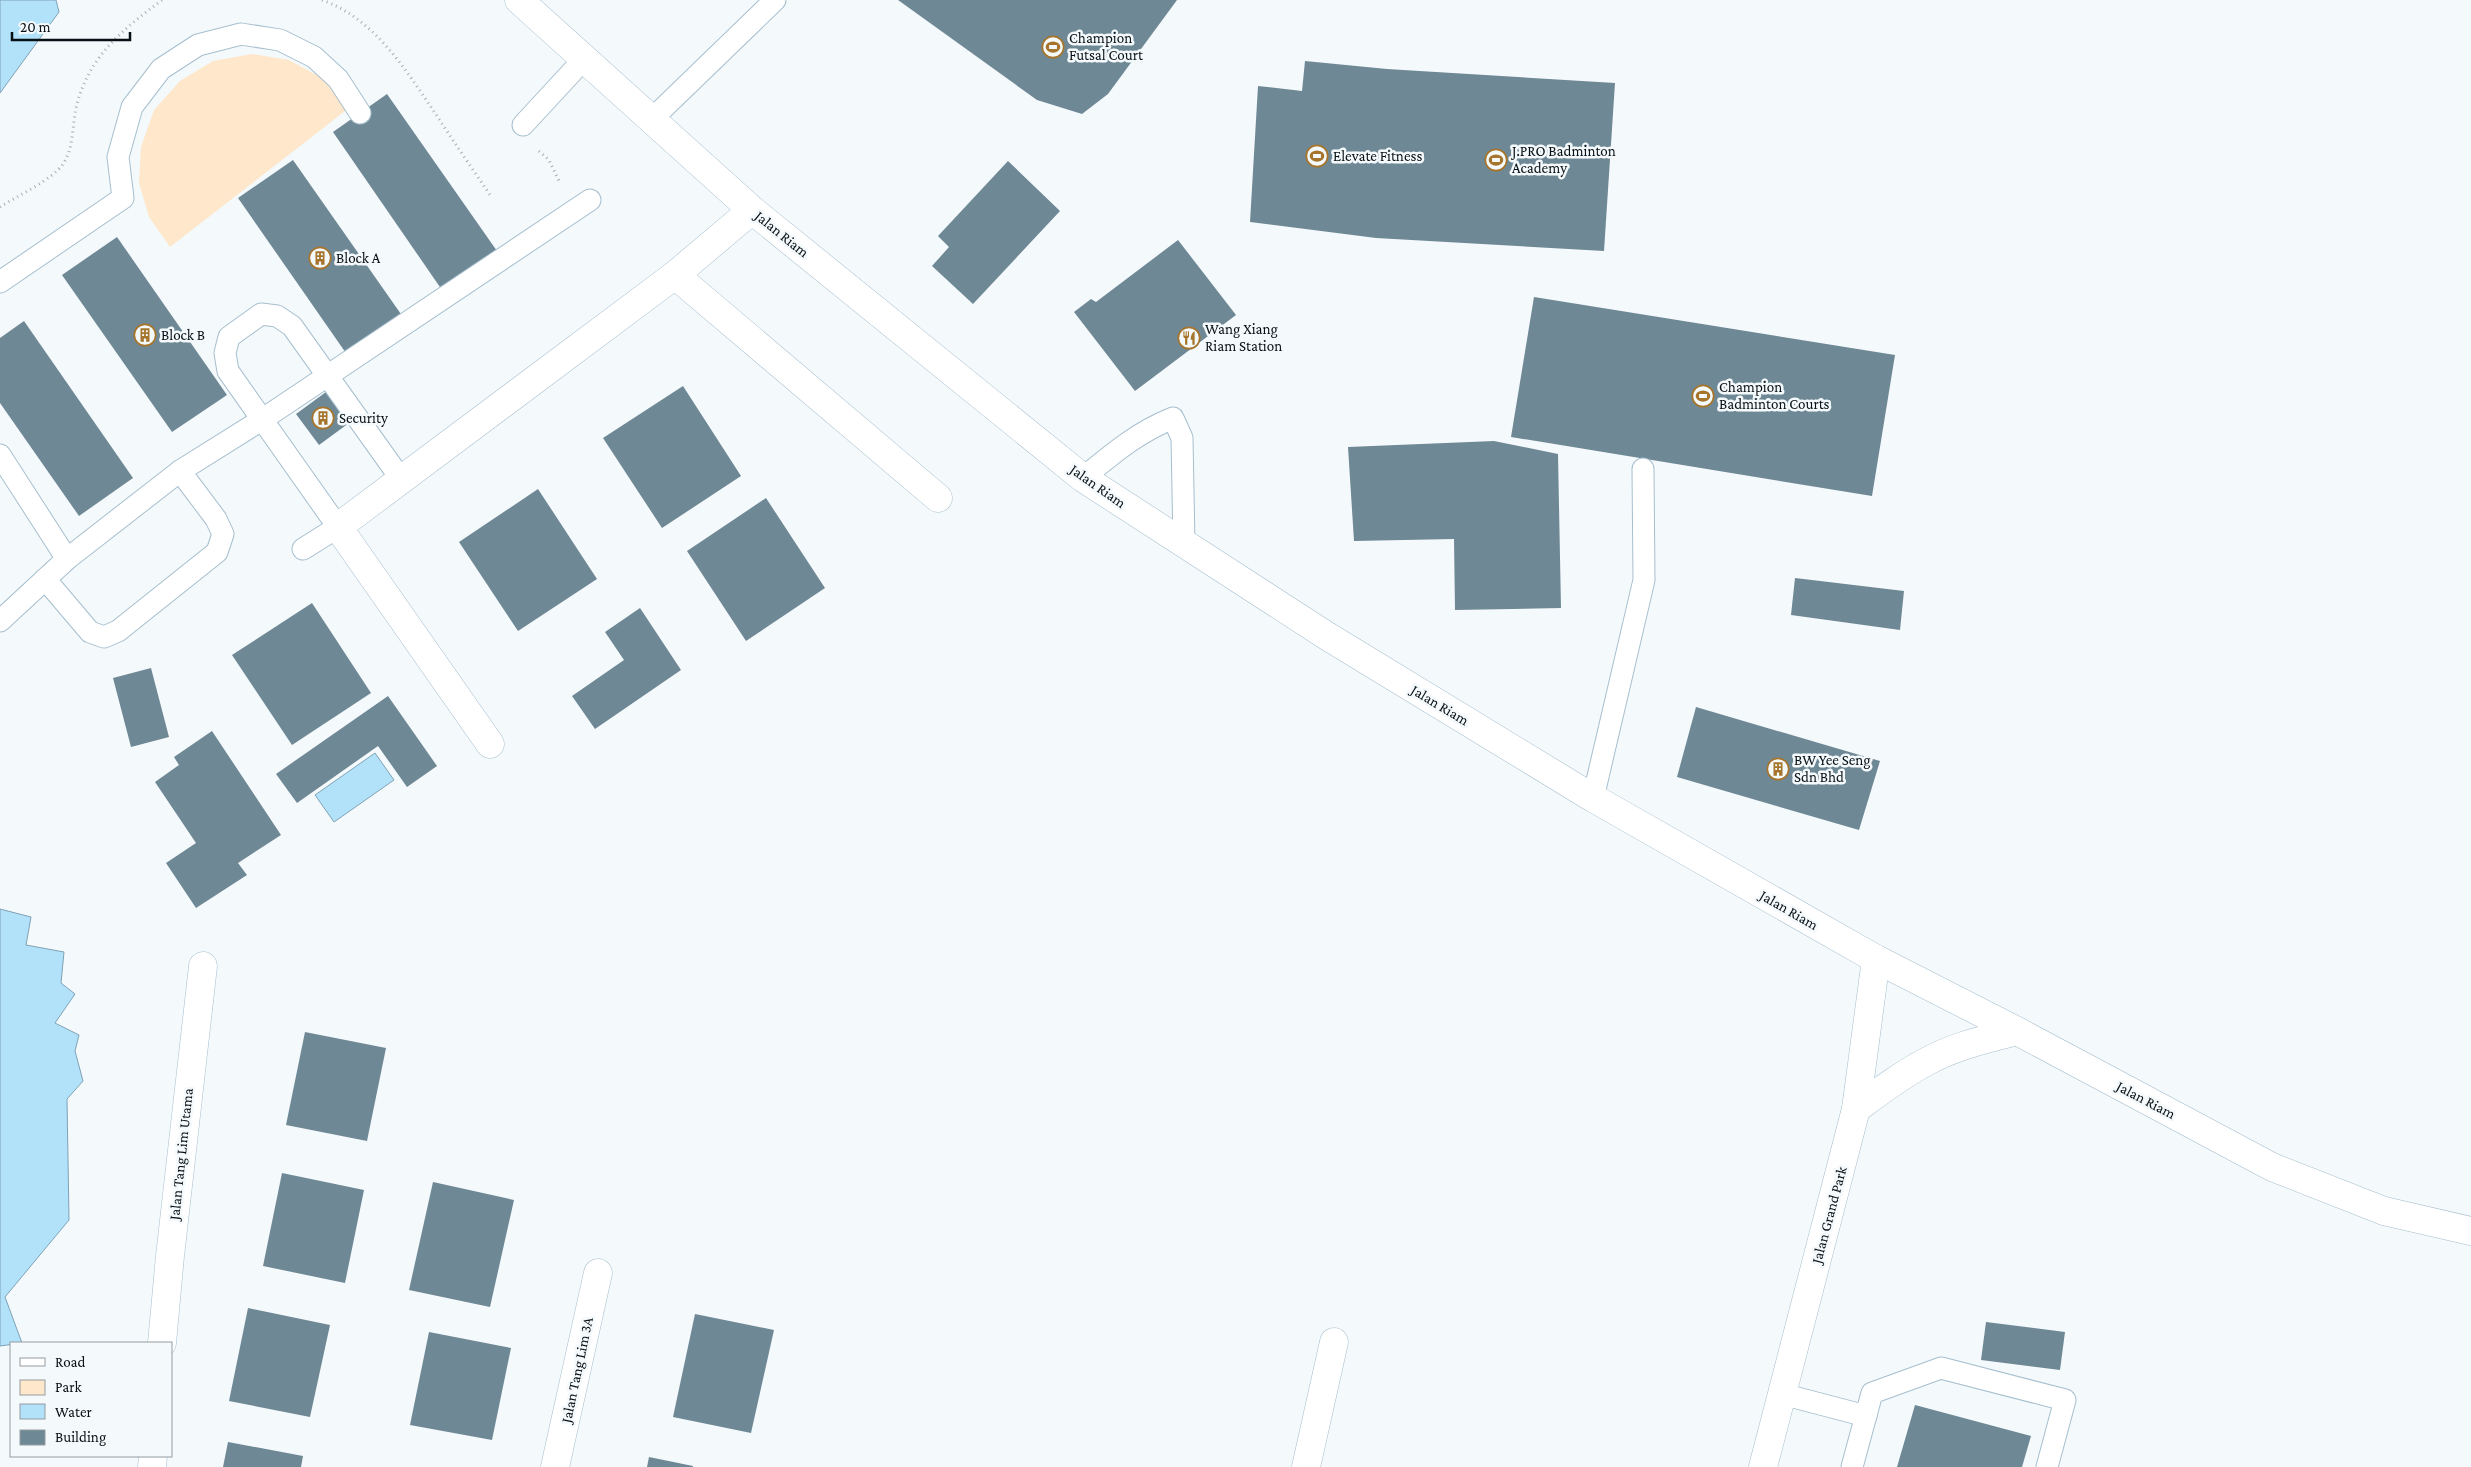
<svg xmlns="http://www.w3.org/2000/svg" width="2471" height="1467" font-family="'Crimson Pro',serif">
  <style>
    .green { fill: #fee7ca }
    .water { fill: #b2e1fa; stroke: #7fa2b5 }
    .building { fill: #6f8895 }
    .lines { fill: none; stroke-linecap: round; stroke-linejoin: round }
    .service-casing { stroke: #a6bfce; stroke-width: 23 }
    .minor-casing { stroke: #a6bfce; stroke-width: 29 }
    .secondary-casing { stroke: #a6bfce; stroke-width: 29 }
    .path { stroke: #a8aeb2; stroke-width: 3; stroke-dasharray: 1 4; stroke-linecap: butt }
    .service { stroke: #fff; stroke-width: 21 }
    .minor { stroke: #fff; stroke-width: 28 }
    .secondary { stroke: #fff; stroke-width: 28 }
    .labels { text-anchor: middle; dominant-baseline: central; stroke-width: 5; stroke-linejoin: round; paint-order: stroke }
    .poi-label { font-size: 15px; fill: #071015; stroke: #f4f9fc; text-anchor: start }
    .street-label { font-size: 15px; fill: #071015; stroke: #f4f9fc }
  </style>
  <rect width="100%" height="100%" fill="#f4f9fc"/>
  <polygon class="green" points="252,54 289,60 324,79 349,108 170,247 149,217 139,183 141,147 154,110 180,81 213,61"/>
  <g class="water">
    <polygon points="0,0 56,0 59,12 0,93"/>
    <polygon points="375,753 394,780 334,822 315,795"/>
    <polygon points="0,909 31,917 26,945 64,952 61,983 75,994 55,1023 79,1035 75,1051 83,1081 67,1099 69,1220 5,1297 22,1343 0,1346"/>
  </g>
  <g class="building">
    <polygon points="898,0 1177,0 1108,94 1082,114 1037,100"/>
    <polygon points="1305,61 1387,69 1615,83 1604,251 1376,238 1250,222 1258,86 1302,91"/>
    <polygon points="387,94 497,251 442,290 333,132"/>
    <polygon points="293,160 403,317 348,356 238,198"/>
    <polygon points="1008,161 1060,211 973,304 932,266 949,247 938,236"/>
    <polygon points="117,237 227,395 172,432 62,275"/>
    <polygon points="1178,240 1236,315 1135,391 1074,312 1091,299 1096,302"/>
    <polygon points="1534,297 1895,355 1872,496 1511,437"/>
    <polygon points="24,321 133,478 79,516 0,403 0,338"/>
    <polygon points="683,386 741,476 662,528 603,438"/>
    <polygon points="326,392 349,423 319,445 296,414"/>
    <polygon points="1494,441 1558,454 1561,608 1455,610 1454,539 1354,541 1348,447"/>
    <polygon points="538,489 597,579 518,631 459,542"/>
    <polygon points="766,498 825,588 746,641 687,551"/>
    <polygon points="1795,578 1904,591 1900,630 1791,615"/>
    <polygon points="312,603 371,693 292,745 232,655"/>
    <polygon points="640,608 681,670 595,729 572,696 624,660 605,632"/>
    <polygon points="151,668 169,737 131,747 113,678"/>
    <polygon points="388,696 437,766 407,787 378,746 297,803 276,774"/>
    <polygon points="1696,707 1880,761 1859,830 1677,777"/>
    <polygon points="212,731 281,835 238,863 247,875 196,908 166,863 196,843 155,782 179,765 174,757"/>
    <polygon points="305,1032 386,1048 367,1141 286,1125"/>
    <polygon points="282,1173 364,1190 345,1283 263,1266"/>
    <polygon points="433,1182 514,1200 490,1307 409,1290"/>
    <polygon points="248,1308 330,1325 310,1417 229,1401"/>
    <polygon points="695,1314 774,1330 751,1433 673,1417"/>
    <polygon points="1986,1322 2065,1332 2060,1370 1981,1360"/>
    <polygon points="429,1332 511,1348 492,1440 410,1425"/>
    <polygon points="1915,1405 2031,1436 2022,1467 1897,1467"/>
    <polygon points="228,1442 303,1456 301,1467 223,1467"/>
    <polygon points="649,1457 693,1466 693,1467 647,1467"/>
  </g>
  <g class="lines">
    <g class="service-casing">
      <g id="service">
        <polyline points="651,120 775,0"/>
        <polyline points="523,125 584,59"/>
        <polyline points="0,282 123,198 118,157 132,107 161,69 198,45 241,34 280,40 314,57 338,79 360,113"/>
        <polyline points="0,455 67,559"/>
        <path d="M1083,478c29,-24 55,-46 90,-60l9,20 2,106"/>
        <polyline points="303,549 338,527 228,371 225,353 229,337 261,314 277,316 292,326 401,479"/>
        <polyline points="45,579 90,632 104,637 118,631 217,552 223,534 216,519 180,471"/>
        <polyline points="0,621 67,559 180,471 263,419 590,200"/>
        <polyline points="1593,798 1644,580 1643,469"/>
        <polyline points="1782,1394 1866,1416"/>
        <polyline points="1852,1467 1872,1393 1941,1368 2065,1400 2047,1467"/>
      </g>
    </g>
    <g class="minor-casing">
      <g id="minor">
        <polyline points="675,275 938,498"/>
        <polyline points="490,744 338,527 675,275 752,210"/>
        <path d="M1856,1109c23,-17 45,-34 70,-47 28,-16 61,-23 91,-31"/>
        <polyline points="162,1343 170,1256 203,966"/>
        <polyline points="152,1467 153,1456"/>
        <polyline points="555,1467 598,1273"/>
        <polyline points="1306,1467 1334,1342"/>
        <polyline points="1763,1467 1856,1109 1876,959"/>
      </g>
    </g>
    <g class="secondary-casing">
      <polyline id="secondary" points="519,0 752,210 1083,478 1327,636 1593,798 1876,959 2017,1031 2272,1167 2384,1211 2471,1231"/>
    </g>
    <g class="path">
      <path d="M322,0c53,19 83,69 113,113 18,28 37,55 55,82"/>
      <polyline points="539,151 549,160 560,183"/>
      <path d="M0,207c17,-11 52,-27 63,-43 11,-16 9,-37 13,-56 12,-51 46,-78 86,-108"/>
    </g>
    <use href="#service" class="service"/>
    <use href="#minor" class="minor"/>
    <use href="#secondary" class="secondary"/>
  </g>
  <defs>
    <g id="stadium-ring" transform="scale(1.125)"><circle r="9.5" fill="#f4f9fc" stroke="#a6752b" stroke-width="1.5"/><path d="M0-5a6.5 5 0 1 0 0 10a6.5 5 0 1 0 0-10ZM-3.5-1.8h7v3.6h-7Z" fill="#a6752b"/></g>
    <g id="building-ring" transform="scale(1.125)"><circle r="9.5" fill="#f4f9fc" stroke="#a6752b" stroke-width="1.5"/><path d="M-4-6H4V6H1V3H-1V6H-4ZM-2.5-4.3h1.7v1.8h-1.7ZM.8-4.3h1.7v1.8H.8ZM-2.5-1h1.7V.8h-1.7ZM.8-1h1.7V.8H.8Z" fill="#a6752b"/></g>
    <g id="restaurant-ring" transform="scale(1.125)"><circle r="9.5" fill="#f4f9fc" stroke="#a6752b" stroke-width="1.5"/><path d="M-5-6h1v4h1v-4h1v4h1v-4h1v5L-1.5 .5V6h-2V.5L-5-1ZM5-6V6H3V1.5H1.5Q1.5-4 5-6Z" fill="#a6752b"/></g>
  </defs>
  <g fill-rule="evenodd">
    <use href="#stadium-ring" x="1053" y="47"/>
    <use href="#stadium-ring" x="1317" y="156"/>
    <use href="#stadium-ring" x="1496" y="160"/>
    <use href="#building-ring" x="320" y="258"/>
    <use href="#building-ring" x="145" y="335"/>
    <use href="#restaurant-ring" x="1189" y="338"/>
    <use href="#stadium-ring" x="1703" y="396"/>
    <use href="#building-ring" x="323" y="418"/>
    <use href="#building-ring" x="1778" y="769"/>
  </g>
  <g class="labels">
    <g class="poi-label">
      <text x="1069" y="38">Champion<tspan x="1069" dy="17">Futsal Court</tspan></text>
      <text x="1512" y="151">J.PRO Badminton<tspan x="1512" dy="17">Academy</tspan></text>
      <text x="1333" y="156">Elevate Fitness</text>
      <text x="336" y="258">Block A</text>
      <text x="1205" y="329">Wang Xiang<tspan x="1205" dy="17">Riam Station</tspan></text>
      <text x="161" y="335">Block B</text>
      <text x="1719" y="387">Champion<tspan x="1719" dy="17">Badminton Courts</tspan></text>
      <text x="339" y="418">Security</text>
      <text x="1794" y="760">BW Yee Seng<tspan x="1794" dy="17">Sdn Bhd</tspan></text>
    </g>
    <g class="street-label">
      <text transform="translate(782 234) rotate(39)">Jalan Riam</text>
      <text transform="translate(1098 486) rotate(35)">Jalan Riam</text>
      <text transform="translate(1440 705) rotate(31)">Jalan Riam</text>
      <text transform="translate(1789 910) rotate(30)">Jalan Riam</text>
      <text transform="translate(2146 1100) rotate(28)">Jalan Riam</text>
      <text transform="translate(181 1154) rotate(-84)">Jalan Tang Lim Utama</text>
      <text transform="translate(1829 1215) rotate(-75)">Jalan Grand Park</text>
      <text transform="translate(577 1370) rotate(-78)">Jalan Tang Lim 3A</text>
    </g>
  </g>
  <rect x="10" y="1342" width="162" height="115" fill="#f4f9fc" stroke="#959ca0"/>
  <rect x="20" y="1358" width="25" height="8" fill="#ffffff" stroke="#959ca0"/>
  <text x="55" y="1367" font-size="15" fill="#071015">Road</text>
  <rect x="20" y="1380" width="25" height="15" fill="#fee7ca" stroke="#959ca0"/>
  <text x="55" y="1392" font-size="15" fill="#071015">Park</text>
  <rect x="20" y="1404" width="25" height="15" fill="#b2e1fa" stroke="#959ca0"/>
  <text x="55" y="1417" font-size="15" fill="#071015">Water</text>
  <rect x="20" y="1430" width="25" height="15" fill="#6f8895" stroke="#959ca0"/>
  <text x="55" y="1442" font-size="15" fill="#071015">Building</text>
  <path d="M12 32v8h118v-8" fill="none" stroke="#071015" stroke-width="2.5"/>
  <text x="20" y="32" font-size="15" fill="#071015" stroke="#f4f9fc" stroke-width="4" paint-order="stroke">20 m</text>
</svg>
